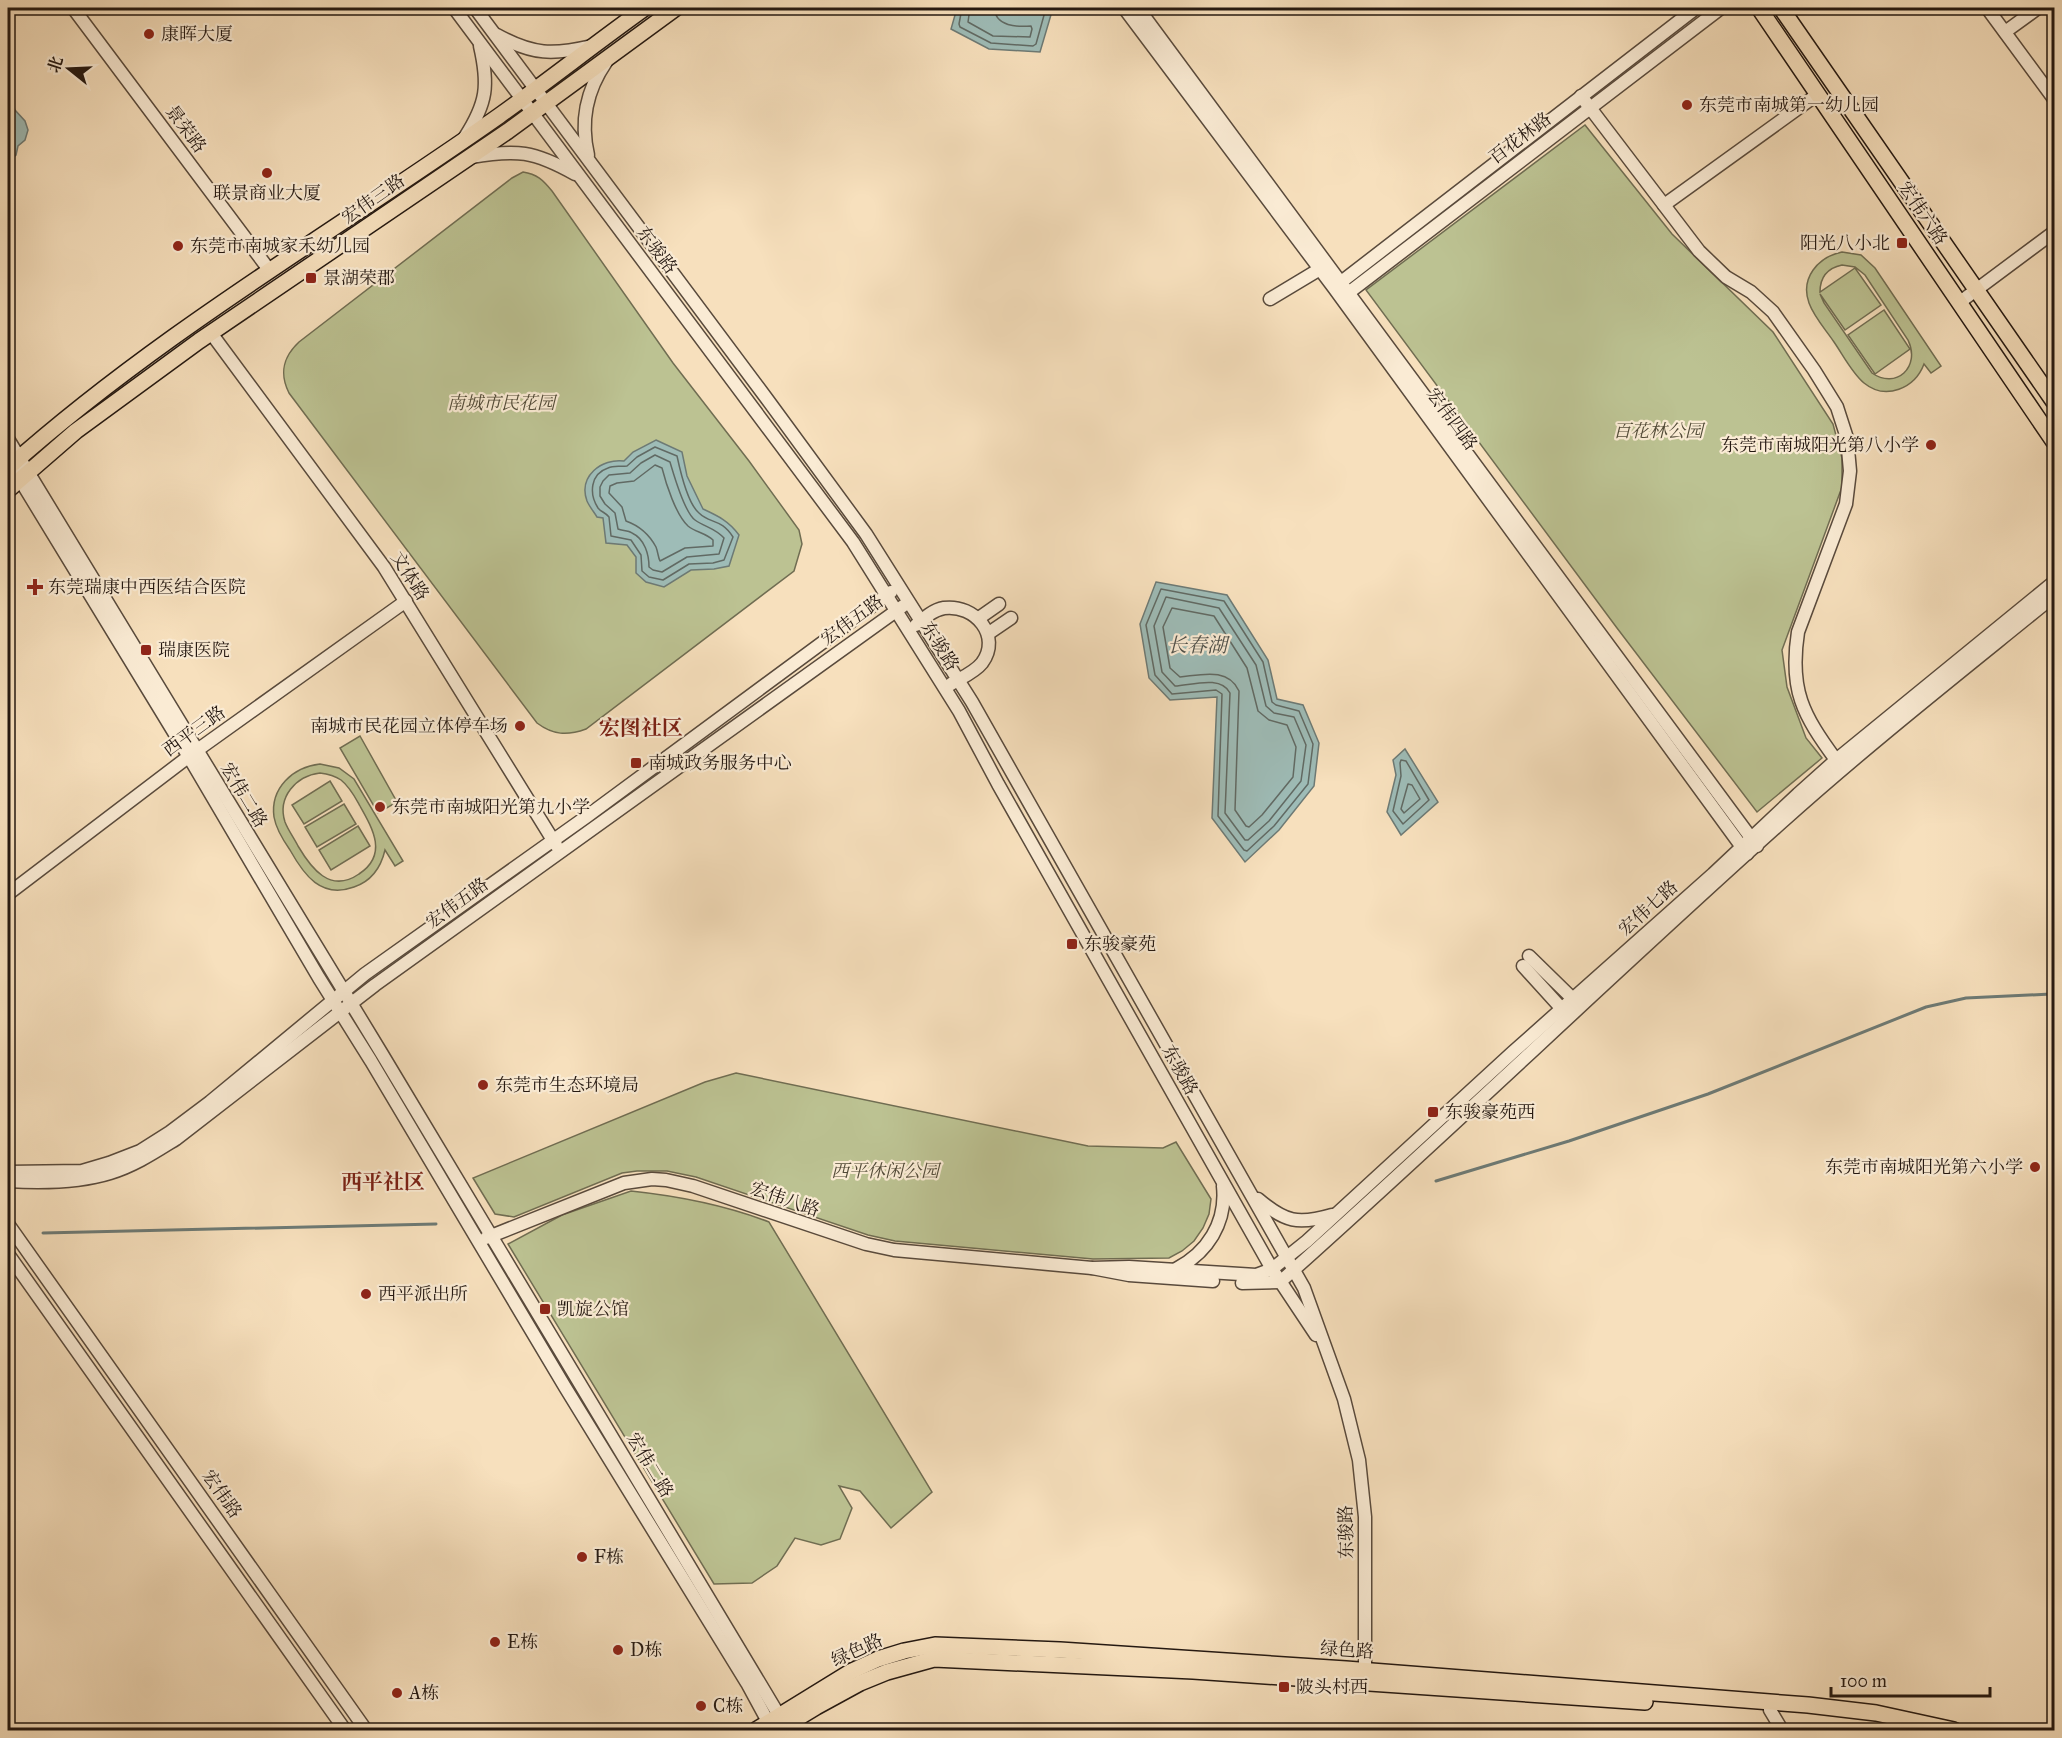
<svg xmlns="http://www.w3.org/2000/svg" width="2062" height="1738" font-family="'IM FELL Great Primer','Noto Serif SC',serif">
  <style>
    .green { fill: #bcc292; stroke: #706d52; stroke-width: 1.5; fill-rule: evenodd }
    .water { fill: #9ebcb7; stroke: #6d7a75; stroke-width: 1.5 }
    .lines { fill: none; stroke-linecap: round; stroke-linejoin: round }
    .shore { stroke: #616a64; stroke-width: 1.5 }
    .stream { stroke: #6d7a75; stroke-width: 3 }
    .minor-casing { stroke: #594a3c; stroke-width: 15 }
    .major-casing { stroke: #241811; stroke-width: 18 }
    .minor { stroke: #faebd4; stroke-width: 12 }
    .major { stroke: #f7e0bd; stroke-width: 15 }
    .poi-dot { fill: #8f2418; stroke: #faebd4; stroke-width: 2 }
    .labels { text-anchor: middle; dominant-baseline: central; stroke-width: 4.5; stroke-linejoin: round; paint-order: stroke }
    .poi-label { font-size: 18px; fill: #241811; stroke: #faebd4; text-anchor: start }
    .street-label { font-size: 18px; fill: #241811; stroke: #faebd4 }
    .park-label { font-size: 18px; font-style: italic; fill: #524b38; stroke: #faebd4 }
    .water-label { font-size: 20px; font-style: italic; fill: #4f514b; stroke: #faebd4 }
    .quarter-label { font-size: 21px; font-weight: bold; fill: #7a1f14; stroke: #faebd4 }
  </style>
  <rect width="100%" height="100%" fill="#f7e0bd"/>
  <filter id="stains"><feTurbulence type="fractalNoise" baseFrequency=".00333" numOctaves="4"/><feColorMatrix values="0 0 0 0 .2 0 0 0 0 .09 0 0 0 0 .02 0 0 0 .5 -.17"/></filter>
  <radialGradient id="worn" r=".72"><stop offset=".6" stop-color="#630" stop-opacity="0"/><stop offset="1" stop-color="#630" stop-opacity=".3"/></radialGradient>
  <g class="green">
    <polygon points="1585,125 1672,234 1773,332 1833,424 1842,458 1842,487 1782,650 1787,687 1806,738 1822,758 1757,812 1617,628 1366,290"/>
    <path d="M523,172c14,2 20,8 29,19l121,172 76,98 50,69 3,14 -8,27 -208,158c-19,7 -33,6 -49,-6l-248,-330c-10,-20 -6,-36 10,-51l213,-164z"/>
    <path d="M1842,252l19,3 14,13 66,98 -10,7 -7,-9c-9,24 -38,37 -60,19 -12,-10 -21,-28 -30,-41 -8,-12 -20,-25 -25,-39 -9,-25 9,-46 33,-51zM1842,265l13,2 10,8 43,65c13,27 -12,50 -36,33l-48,-70 -4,-9 25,36 36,-25 -26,-37 -35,24c0,-15 8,-24 22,-27z"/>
    <polygon points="1884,310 1910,349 1875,374 1848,335"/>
    <polygon points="360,736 397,802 378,813 340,748"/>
    <path d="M320,764l19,4 15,11 49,82 -8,5 -10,-16c-4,17 -13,31 -31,37 -33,12 -50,-12 -64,-37 -7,-10 -14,-21 -16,-33 -4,-29 19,-50 46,-53zM320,773c8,1 15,3 21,7 9,7 14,17 19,26 13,23 28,49 -1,68 -29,20 -48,-6 -61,-28 -4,-8 -10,-16 -13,-24 -8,-25 11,-46 35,-49z"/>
    <polygon points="330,781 342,801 304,824 292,805"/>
    <polygon points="344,804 356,824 317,847 305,827"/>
    <polygon points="358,826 370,846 331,870 319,850"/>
    <polygon points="736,1073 1088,1146 1163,1148 1176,1142 1211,1199 1209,1214 1203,1228 1194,1241 1182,1251 1169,1258 1093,1259 895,1241 868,1235 696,1177 667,1171 637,1171 622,1173 514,1217 495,1214 473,1178 705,1082"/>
    <path d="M631,1191c47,5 94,14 138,31l163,270 -41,36 -31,-37 -21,-5 13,22 -12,31 -19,6 -26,-7 -18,28 -25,17 -38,1 -206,-340 54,-29z"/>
  </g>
  <g class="water">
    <polygon points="957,8 1001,8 1024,13 1026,8 1053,8 1040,52 989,49 951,29"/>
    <polygon points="8,94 15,110 25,121 28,130 25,140 18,146 16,155 8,162"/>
    <path d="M656,440l26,12 5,24 16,33c15,7 26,12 36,26l-10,31 -15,3 -23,1 -27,17 -18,-5 -10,-9v-16l-9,-12 -21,-2 -3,-25 -6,-1c-3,-5 -8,-11 -10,-16 -9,-25 15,-43 37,-40l9,-9z"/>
    <polygon points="1156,582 1227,595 1268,660 1277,699 1303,705 1319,743 1314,786 1279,830 1245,862 1212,818 1217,697 1170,700 1149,678 1140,624"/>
    <polygon points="1405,749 1438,802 1401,835 1387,812 1396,775 1393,760"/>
  </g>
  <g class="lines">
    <g class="shore">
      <polyline points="962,8 959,24 960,27 991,43 1033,46 1036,44 1046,8"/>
      <path d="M970,8l-2,14 25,14 37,1 2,-8 -1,-3c-14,1 -35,1 -37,-18"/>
      <path d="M655,447l22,9c3,14 11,48 22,57 11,11 22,5 34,24l-9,23 -11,3 -24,1 -26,16 -14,-3 -7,-6 -1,-16 -10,-15 -20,-4 -2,-19c-4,-5 -8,-5 -11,-9 -9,-14 -8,-34 10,-40 6,-3 12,-1 19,-2l10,-9z"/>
      <path d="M655,455l15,7c4,13 14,50 25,58 10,7 20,8 29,18l-5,16 -32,3 -25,15 -9,-2 -4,-3c0,-12 -4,-28 -17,-34 -4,-3 -10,-2 -14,-4l-3,-16 -10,-9 -5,-8v-9l3,-6 6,-6 21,-2 11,-10z"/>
      <path d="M655,465l7,3c4,16 14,47 26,58 7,6 18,7 25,14v6l-28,2 -25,13c-2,-4 -2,-9 -4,-14 -7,-13 -16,-21 -30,-26l-4,-14 -13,-14 1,-7 7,-3 17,-2z"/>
      <polygon points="1161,589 1224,601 1263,662 1272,702 1276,705 1299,711 1313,744 1308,784 1274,826 1247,851 1244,850 1218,816 1222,694 1216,690 1172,694 1155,675 1146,625"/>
      <path d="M1166,597l53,11 37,57 10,41 8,7 20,4 12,28 -5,36 -32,40 -21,19h-3l-20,-27 5,-120c-9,-18 -38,-8 -55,-7l-13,-14 -8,-46z"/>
      <path d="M1172,608l42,8 33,52 11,43 11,9 18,5 9,22 -3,30 -31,38 -13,12 -3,-1 -11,-16 4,-119c-11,-24 -38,-16 -59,-14l-10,-9 -7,-41z"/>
      <polygon points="1401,760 1406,761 1429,800 1403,824 1393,811 1401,776 1400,763"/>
      <polygon points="1408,784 1412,785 1420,799 1404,813 1401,809"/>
    </g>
    <g class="stream">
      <polyline points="1436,1181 1569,1141 1708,1094 1926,1007 1966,998 2051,994 2054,991"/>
      <polyline points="43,1233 436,1224"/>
    </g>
    <g class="minor-casing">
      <g id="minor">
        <polyline points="73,8 270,271"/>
        <polyline points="454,8 853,542 959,711 998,784 1272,1269 1316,1335"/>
        <polyline points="475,8 767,399 866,534 972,702 1304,1288 1344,1399 1359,1460 1365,1517 1365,1678"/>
        <polyline points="1124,8 1334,288 1747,854"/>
        <polyline points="1138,8 1757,846"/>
        <polyline points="1987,8 2054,99"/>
        <polyline points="2005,32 2038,8"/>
        <path d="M497,35c36,20 56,20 95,11"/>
        <path d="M1581,96l118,155 27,26 25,15 22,20 41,58 23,37 10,31 3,33 -4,33 -48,128c-9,58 5,83 38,128"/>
        <path d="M465,137c22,-34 24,-52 15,-91"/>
        <path d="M588,155c-8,-34 -2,-64 18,-93"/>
        <path d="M471,157c46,-8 63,-6 104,17"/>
        <polyline points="1664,205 1818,94"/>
        <polyline points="1336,286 1696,8"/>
        <polyline points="1343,297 1721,8"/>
        <polyline points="1270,299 1320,269"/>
        <polyline points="1960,302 2054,232"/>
        <polyline points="211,333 384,567 556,845"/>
        <polyline points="8,439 382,1054 783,1722"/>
        <polyline points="8,460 189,757 319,978 371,1061 565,1387 747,1683 772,1729"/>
        <polyline points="979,618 999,604"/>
        <path d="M916,625c8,-7 17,-15 28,-17 31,-4 58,28 38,55 -7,9 -21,15 -31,21"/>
        <polyline points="989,633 1011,618"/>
        <polyline points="8,894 196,751 406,601"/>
        <polyline points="1529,956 1573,999"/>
        <polyline points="1523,966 1562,1009"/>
        <polyline points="8,1172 82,1171 109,1163 140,1151 170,1132 210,1102 365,974 586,817 891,592"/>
        <path d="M8,1181c33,2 70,2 102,-8 24,-7 45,-21 66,-34l199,-154 528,-379"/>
        <path d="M1258,1199c27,23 40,26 74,16"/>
        <polyline points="8,1224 366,1730"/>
        <polyline points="486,1238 624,1183 652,1179 666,1180 693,1186 866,1244 894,1250 1092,1268 1129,1275 1213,1281"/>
        <polyline points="8,1254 345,1730"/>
        <polyline points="1092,1268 1129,1267 1256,1275 1272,1269 1307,1241 1513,1052 1713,874 1798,794 1836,760 2054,582"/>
        <path d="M1176,1269c31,-16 51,-46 47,-83"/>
        <path d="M1280,1282c170,-151 333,-309 502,-460 88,-79 181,-152 272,-226"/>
        <polyline points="1242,1283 1280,1282"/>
        <polyline points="1770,1710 1782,1730"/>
      </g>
    </g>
    <g class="major-casing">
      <g id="major">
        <polyline points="1759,8 2054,442"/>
        <polyline points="1781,8 2054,402"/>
        <path d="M8,468c150,-134 326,-236 491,-352 49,-35 97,-73 146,-108"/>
        <polyline points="8,490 76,431 199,341 508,131 676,8"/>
        <polyline points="756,1730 852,1671 878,1659 904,1651 935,1645 1060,1650 1346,1669 1808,1705 1876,1713 1954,1730"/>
        <polyline points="778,1730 816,1707 860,1683 887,1672 934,1659 1193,1671 1645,1702"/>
      </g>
    </g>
    <use href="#minor" class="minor"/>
    <use href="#major" class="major"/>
  </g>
  <g class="poi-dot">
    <circle cx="149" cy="34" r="6"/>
    <circle cx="1687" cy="105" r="6"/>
    <circle cx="267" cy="173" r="6"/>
    <rect x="1896" y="237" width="12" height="12" rx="3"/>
    <circle cx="178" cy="246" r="6"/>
    <rect x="305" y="272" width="12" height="12" rx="3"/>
    <circle cx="1931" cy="445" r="6"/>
    <path d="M32 578h6v6h6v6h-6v6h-6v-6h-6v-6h6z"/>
    <rect x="140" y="644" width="12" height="12" rx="3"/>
    <circle cx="520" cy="726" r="6"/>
    <rect x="630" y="757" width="12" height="12" rx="3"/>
    <circle cx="380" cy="807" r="6"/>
    <rect x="1066" y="938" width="12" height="12" rx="3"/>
    <circle cx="483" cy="1085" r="6"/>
    <rect x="1427" y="1106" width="12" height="12" rx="3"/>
    <circle cx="2035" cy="1167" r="6"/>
    <circle cx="366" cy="1294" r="6"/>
    <rect x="539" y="1303" width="12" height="12" rx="3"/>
    <circle cx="582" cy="1557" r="6"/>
    <circle cx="495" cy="1642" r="6"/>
    <circle cx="618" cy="1650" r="6"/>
    <rect x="1278" y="1681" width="12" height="12" rx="3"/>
    <circle cx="397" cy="1693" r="6"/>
    <circle cx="701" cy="1706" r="6"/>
  </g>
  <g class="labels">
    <g class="poi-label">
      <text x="161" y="34">康晖大厦</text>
      <text x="1699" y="105">东莞市南城第一幼儿园</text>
      <text x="267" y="193" text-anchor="middle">联景商业大厦</text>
      <text x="1890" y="243" text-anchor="end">阳光八小北</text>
      <text x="190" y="246">东莞市南城家禾幼儿园</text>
      <text x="323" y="278">景湖荣郡</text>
      <text x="1919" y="445" text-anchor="end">东莞市南城阳光第八小学</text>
      <text x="48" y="587">东莞瑞康中西医结合医院</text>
      <text x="158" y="650">瑞康医院</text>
      <text x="508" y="726" text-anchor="end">南城市民花园立体停车场</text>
      <text x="648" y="763">南城政务服务中心</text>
      <text x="392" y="807">东莞市南城阳光第九小学</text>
      <text x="1084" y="944">东骏豪苑</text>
      <text x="495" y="1085">东莞市生态环境局</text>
      <text x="1445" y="1112">东骏豪苑西</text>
      <text x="2023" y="1167" text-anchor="end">东莞市南城阳光第六小学</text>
      <text x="378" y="1294">西平派出所</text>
      <text x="557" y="1309">凯旋公馆</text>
      <text x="594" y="1557">F栋</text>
      <text x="507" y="1642">E栋</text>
      <text x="630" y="1650">D栋</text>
      <text x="1296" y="1687">陂头村西</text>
      <text x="409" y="1693">A栋</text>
      <text x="713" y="1706">C栋</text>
    </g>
    <g class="street-label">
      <text transform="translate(186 129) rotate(53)">景荣路</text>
      <text transform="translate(1520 138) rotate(-37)">百花林路</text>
      <text transform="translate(373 199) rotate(-35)">宏伟三路</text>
      <text transform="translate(1923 213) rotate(56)">宏伟六路</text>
      <text transform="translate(657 250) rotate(53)">东骏路</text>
      <text transform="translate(1452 419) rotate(54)">宏伟四路</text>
      <text transform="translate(410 576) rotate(57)">文体路</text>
      <text transform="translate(852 620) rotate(-36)">宏伟五路</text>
      <text transform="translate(940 646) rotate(58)">东骏路</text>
      <text transform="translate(194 731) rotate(-36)">西平三路</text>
      <text transform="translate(244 795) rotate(59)">宏伟二路</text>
      <text transform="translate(457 903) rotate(-36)">宏伟五路</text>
      <text transform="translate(1648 908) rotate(-42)">宏伟七路</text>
      <text transform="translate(1180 1070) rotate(61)">东骏路</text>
      <text transform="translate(785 1199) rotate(19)">宏伟八路</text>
      <text transform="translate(650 1465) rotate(59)">宏伟二路</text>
      <text transform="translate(222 1494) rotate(55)">宏伟路</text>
      <text transform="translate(1346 1532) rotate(-91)">东骏路</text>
      <text transform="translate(857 1650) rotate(-25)">绿色路</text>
      <text transform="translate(1347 1650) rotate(4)">绿色路</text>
    </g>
    <g class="park-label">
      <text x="501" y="403">南城市民花园</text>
      <text x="1658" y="431">百花林公园</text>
      <text x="885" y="1171">西平休闲公园</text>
    </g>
    <g class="water-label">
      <text x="1197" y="645">长春湖</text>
    </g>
    <g class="quarter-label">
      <text x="641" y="728">宏图社区</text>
      <text x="383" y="1182">西平社区</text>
    </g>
  </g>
  <rect width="2062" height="1738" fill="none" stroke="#f7e0bd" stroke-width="30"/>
  <rect x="9" y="9" width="2044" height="1720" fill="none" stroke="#241811" stroke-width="3"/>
  <rect x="15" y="15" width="2032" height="1708" fill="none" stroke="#241811" stroke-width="1.5"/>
  <g transform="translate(69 69) rotate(288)" stroke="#faebd4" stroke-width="4.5" paint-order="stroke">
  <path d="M0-4.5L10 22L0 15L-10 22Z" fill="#241811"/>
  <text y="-9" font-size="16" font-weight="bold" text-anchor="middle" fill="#241811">北</text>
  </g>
  <path d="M1831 1687v9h159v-9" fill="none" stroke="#241811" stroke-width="3"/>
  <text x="1840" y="1687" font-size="18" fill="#241811" stroke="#faebd4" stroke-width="4.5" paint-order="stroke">100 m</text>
  <rect width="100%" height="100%" filter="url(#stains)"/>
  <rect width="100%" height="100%" fill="url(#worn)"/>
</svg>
